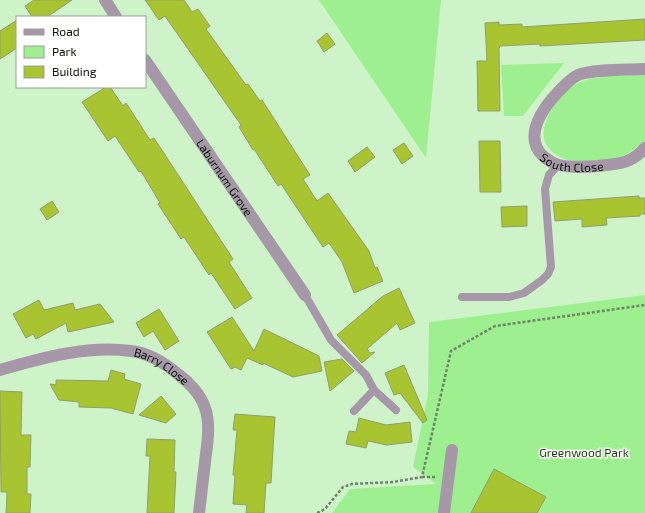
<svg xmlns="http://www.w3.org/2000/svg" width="645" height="513" font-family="'Exo 2',sans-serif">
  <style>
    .green { fill: #9eef8f }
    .building { fill: #a8c531; stroke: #919e6e }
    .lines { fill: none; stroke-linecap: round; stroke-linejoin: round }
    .path { stroke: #6d8569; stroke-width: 2.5; stroke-dasharray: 3 2; stroke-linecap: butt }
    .lane { stroke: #a697a9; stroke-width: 8 }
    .street { stroke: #a697a9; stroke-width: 12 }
    .labels { text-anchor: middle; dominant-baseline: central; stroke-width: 3; stroke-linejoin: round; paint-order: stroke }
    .street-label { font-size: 12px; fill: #061205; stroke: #fff }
    .park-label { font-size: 12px; fill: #16390e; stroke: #fff }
  </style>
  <rect width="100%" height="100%" fill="#cff3c8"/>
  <g class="green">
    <polygon points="319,0 441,0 426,158"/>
    <polygon points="564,63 523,116 504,116 501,65"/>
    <path d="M645,75v66c-9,7 -17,14 -28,17 -7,3 -15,2 -22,2 -9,1 -18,3 -27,0 -28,-8 -30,-30 -15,-52 6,-8 13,-19 23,-24 20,-10 47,-8 69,-9z"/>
    <polygon points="645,295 645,513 332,513 350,489 436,484 413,467 428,394 429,322"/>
  </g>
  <g class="building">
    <polygon points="34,0 72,0 47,17 32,17 25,6"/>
    <polygon points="145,0 184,0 192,12 198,9 210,26 206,29 246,85 248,84 260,101 262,100 310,175 303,179 317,201 328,193 369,251 375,268 377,267 383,281 354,293 342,262 329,243 323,247 281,184 278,186 254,149 253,150 239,127 241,125 165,16 159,20"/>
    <polygon points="645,19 645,40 540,46 540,44 500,46 500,47 499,48 500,111 478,111 477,61 487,61 485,23 499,22 499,25 522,24 522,27"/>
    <polygon points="17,20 17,48 0,59 0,31"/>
    <polygon points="327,33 335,44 324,52 317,41"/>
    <polygon points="106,87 110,87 123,106 126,103 150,140 154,138 233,259 229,262 252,298 235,309 211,273 209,275 184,237 181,239 158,204 160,203 141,171 139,172 115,136 108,141 82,102"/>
    <polygon points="479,141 500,141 501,192 480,192"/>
    <polygon points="404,143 413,156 402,164 393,150"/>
    <polygon points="367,147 375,157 355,172 348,161"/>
    <polygon points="639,196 639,198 645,198 645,214 640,214 640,216 606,218 607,225 582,227 582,219 555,221 553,202"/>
    <polygon points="52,201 59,212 47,220 40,209"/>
    <polygon points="527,206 527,226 502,227 501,207"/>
    <polygon points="399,288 415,323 400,330 397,323 367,349 370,353 375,352 362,363 337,335 383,296"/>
    <polygon points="39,300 44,310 73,303 75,310 100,304 114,322 68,332 66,323 36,339 33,334 26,338 13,314"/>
    <polygon points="159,309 179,341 165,350 153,331 144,337 136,323"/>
    <polygon points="232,317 254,351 264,329 319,356 322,371 293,377 263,363 263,365 247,358 241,370 235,367 231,369 207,332"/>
    <polygon points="342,359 354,371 330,391 324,362"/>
    <polygon points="404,365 427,420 423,423 400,393 394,395 385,373"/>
    <polygon points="111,370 125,374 124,379 141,384 133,414 111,408 79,407 79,402 59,400 50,384 56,385 56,380 108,381"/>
    <polygon points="0,391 22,392 21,435 31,435 30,467 27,467 27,494 31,494 30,513 6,513 7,492 1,492"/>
    <polygon points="161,396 176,414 166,423 139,415"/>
    <polygon points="235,414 275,417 271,483 266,483 264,513 246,513 247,505 233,504 235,475 233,475 237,430 233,430"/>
    <polygon points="359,418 386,425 410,422 412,442 387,445 368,441 366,448 346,444 349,431 356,432"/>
    <polygon points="147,439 175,440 174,472 176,472 174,513 147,513 150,456 146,456"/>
    <polygon points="494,469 546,497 537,513 471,513"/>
  </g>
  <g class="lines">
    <g class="path">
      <polyline points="422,477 435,477"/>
      <polyline points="317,513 325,509 343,487 352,484 393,482 422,477 451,351 495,326 645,305"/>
    </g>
    <g class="lane">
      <polyline points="305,295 331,340 366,375 374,390 396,410"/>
      <polyline points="462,297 509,297 524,293 542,280 548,274 551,267 545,189 549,175 558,165"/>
      <polyline points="354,411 374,390"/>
    </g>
    <g class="street">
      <polyline points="105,0 116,17"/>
      <path id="s1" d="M145,60l160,235"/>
      <path id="s2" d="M645,69c-16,1 -53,0 -67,6 -10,5 -19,16 -27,25 -12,15 -26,39 -8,56 5,4 10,8 16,9 13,3 26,2 39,1 20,-2 33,-2 47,-18"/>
      <path id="s3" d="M0,370c42,-12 87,-25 131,-19 18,2 35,13 48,24 10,7 22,20 26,33 6,16 2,37 0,54 -2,17 -4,34 -6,51"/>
      <polyline points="444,513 452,450"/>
    </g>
  </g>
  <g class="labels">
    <g class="street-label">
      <text stroke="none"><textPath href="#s2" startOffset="198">South Close</textPath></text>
      <text stroke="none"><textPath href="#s1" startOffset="142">Laburnum Grove</textPath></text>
      <text stroke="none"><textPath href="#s3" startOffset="168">Barry Close</textPath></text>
    </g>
    <g class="park-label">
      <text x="584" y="452">Greenwood Park</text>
    </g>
  </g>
  <rect x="16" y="16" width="130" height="72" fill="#ffffff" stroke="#9ba09b"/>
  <rect x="24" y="29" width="20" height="6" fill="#a697a9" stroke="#9ba09b"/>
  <text x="52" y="36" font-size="12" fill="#061205">Road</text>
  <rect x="24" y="46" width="20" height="12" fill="#9eef8f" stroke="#9ba09b"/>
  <text x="52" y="56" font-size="12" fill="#061205">Park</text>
  <rect x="24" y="66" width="20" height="12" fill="#a8c531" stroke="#9ba09b"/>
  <text x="52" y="76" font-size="12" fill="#061205">Building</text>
</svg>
